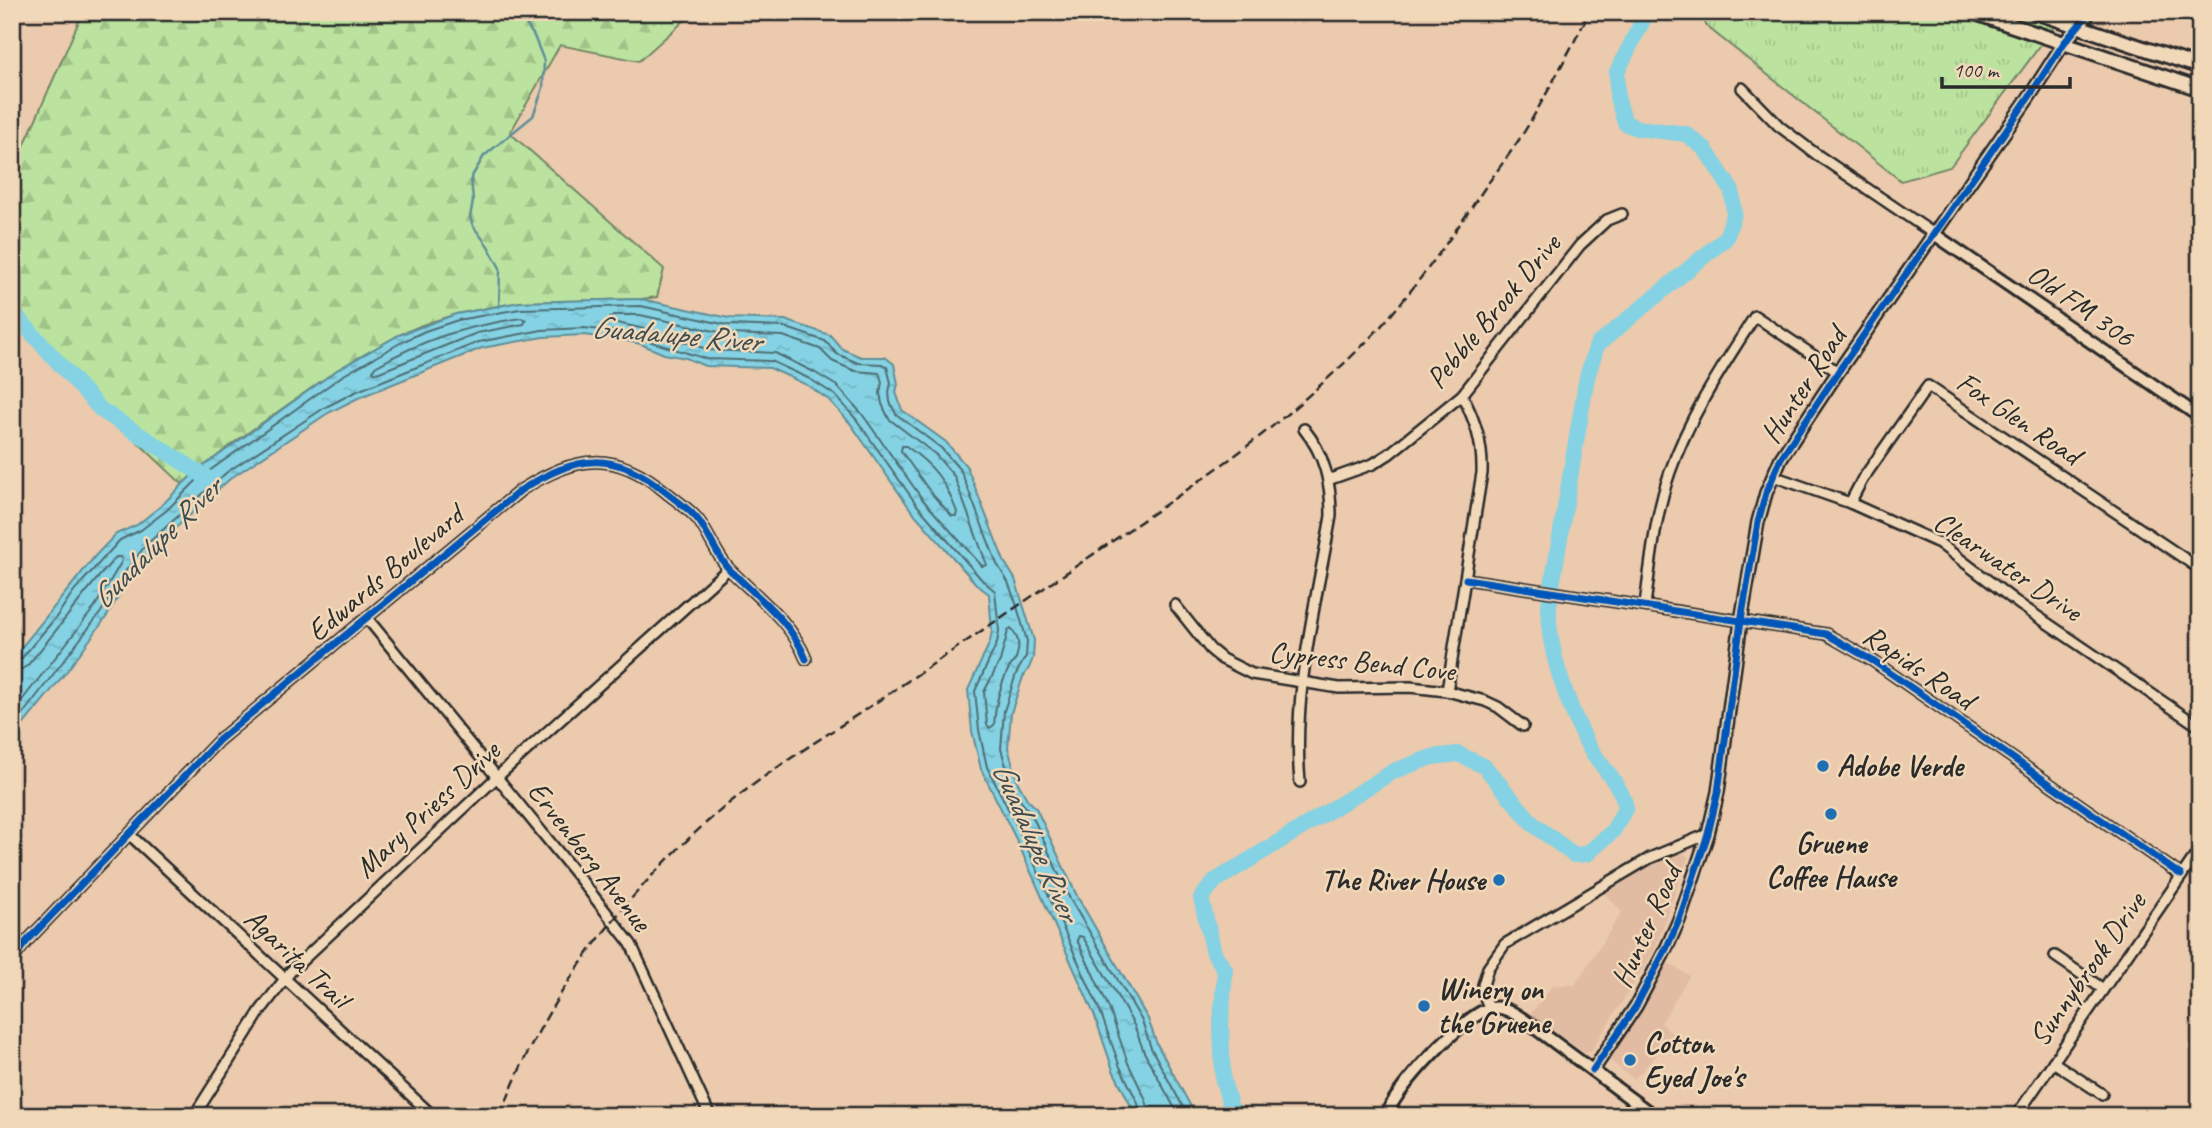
<svg xmlns="http://www.w3.org/2000/svg" width="2212" height="1128" font-family="Caveat,sans-serif">
  <style>
    .built { fill: #e1bba2 }
    .grass { fill: url(#grass-tufts); stroke: #738765; stroke-width: 2 }
    .forest { fill: url(#forest-firs); stroke: #738765; stroke-width: 2 }
    .water { fill: url(#water-ripples); stroke: #608f99; stroke-width: 2 }
    .lines { fill: none; stroke-linecap: round; stroke-linejoin: round }
    .shore { stroke: #4f6e75; stroke-width: 2 }
    .stream { stroke: #608f99; stroke-width: 2.5 }
    .river { stroke: #84d2e3; stroke-width: 16 }
    .minor-casing { stroke: #2b2b2b; stroke-width: 14 }
    .tertiary-casing { stroke: #2b2b2b; stroke-width: 16 }
    .secondary-casing { stroke: #2b2b2b; stroke-width: 18 }
    .minor { stroke: #f1d8b9; stroke-width: 9 }
    .tertiary { stroke: #f1d8b9; stroke-width: 10 }
    .secondary { stroke: #f1d8b9; stroke-width: 12 }
    .rail { stroke: #2b2b2b; stroke-width: 2.5; stroke-dasharray: 10 5; stroke-linecap: butt }
    .cycleway-casing { stroke: #f1d8b9; stroke-width: 11 }
    .cycleway { stroke: #0057b8; stroke-width: 7 }
    .poi-dot { fill: #1f6fb2; stroke: #f1d8b9; stroke-width: 2.5 }
    .labels { text-anchor: middle; dominant-baseline: central; stroke-width: 5; stroke-linejoin: round; paint-order: stroke }
    .street-label { font-size: 30px; fill: #2b2b2b; stroke: #f1d8b9 }
    .poi-label { font-size: 30px; font-weight: bold; fill: #2b2b2b; stroke: #f1d8b9; text-anchor: start }
    .water-label { font-size: 32px; font-style: italic; fill: #3d4c50; stroke: #f1d8b9 }
  </style>
  <defs>
    <pattern id="grass-tufts" width="24" height="20" patternUnits="userSpaceOnUse" patternTransform="scale(1.75)"><rect width="24" height="20" fill="#bbe39f"/><path d="M3 7l-1-3M5 7V3M7 7l1-3M15 17l-1-3M17 17v-4M19 17l1-3" fill="none" stroke="#a1c389"/></pattern>
    <pattern id="forest-firs" width="22" height="20" patternUnits="userSpaceOnUse" patternTransform="scale(1.75)"><rect width="22" height="20" fill="#bbe39f"/><path d="M5 1l3.5 6h-7zM16 11l3.5 6h-7z" fill="#a1c389"/></pattern>
    <pattern id="water-ripples" width="26" height="14" patternUnits="userSpaceOnUse" patternTransform="scale(1.75)"><rect width="26" height="14" fill="#84d2e3"/><path d="M2 4q2-2 4 0t4 0M15 11q2-2 4 0t4 0" fill="none" stroke="#72b4c3"/></pattern>
  </defs>
  <rect width="100%" height="100%" fill="#ebcaad"/>
  <filter id="ink" filterUnits="userSpaceOnUse"><feTurbulence type="fractalNoise" baseFrequency=".0143" numOctaves="2"/><feDisplacementMap in="SourceGraphic" scale="14" xChannelSelector="R" yChannelSelector="G"/><feConvolveMatrix kernelMatrix="1 2 1 2 8 2 1 2 1" color-interpolation-filters="sRGB"/></filter>
  <g filter="url(#ink)">
    <g class="built">
      <polygon points="1681,851 1688,857 1654,951 1591,1051 1585,1053 1530,1015 1553,985 1575,985 1622,912 1605,893 1670,854"/>
      <polygon points="1668,963 1689,976 1661,1023 1674,1036 1634,1079 1608,1059"/>
    </g>
    <polygon class="grass" points="1707,12 2065,12 1950,167 1901,181 1705,25"/>
    <polygon class="forest" points="83,12 694,12 639,61 560,45 510,133 664,269 657,297 641,299 520,302 456,314 422,325 399,335 337,370 232,444 182,484 110,416 12,306 12,173"/>
    <polygon class="water" points="641,299 729,318 785,320 830,335 842,349 861,357 885,357 894,364 898,384 896,392 902,410 946,442 967,467 1004,561 1015,579 1022,601 1034,640 1033,658 1029,668 1023,677 1011,713 1008,748 1018,783 1027,799 1036,808 1077,896 1148,1019 1157,1044 1196,1116 1136,1116 1113,1070 1094,1014 1018,843 981,769 972,731 968,690 990,642 992,631 989,594 977,585 911,510 850,423 829,400 807,385 770,368 705,366 686,358 664,354 641,344 617,339 583,335 543,337 482,348 358,398 328,413 231,478 151,550 132,573 107,616 67,671 24,724 12,732 12,659 96,555 116,534 137,525 162,505 194,473 337,370 399,335 456,314 520,302"/>
    <g class="lines">
      <g class="shore">
        <polygon points="613,315 640,315 728,334 783,336 820,349 832,361 855,371 879,373 882,382 880,393 882,404 889,419 935,454 954,476 987,565 982,566 923,500 862,414 837,386 814,372 775,353 709,350 689,343 669,339 645,329 612,322 610,318"/>
        <path d="M521,318l5,2 -2,4 -47,9 -100,40 -4,-2 2,-4c50,-29 89,-40 146,-49z"/>
        <path d="M902,446h4c28,20 39,34 51,66l-1,4h-4l-21,-23 -30,-42z"/>
        <path d="M1011,629c7,7 9,16 6,26 -1,6 -6,9 -9,15 -8,16 -13,37 -14,55l-4,3 -3,-3 -3,-33 16,-31 8,-30z"/>
        <polyline points="12,662 21,659 57,616 73,592 120,540 141,530 167,510 198,479 342,376 402,342 425,331 458,320 520,309 641,306 727,325 784,327 825,341 837,354 858,363 882,364 887,367 891,383 889,392 890,402 896,414 941,448 961,471 997,564 1008,582 1016,603 1027,641 1026,656 1016,674 1004,711 1001,749 1012,786 1022,803 1031,813 1070,899 1142,1021 1151,1048 1188,1116"/>
        <path d="M12,671l8,-1 7,-4c31,-36 57,-74 89,-109h5l1,4 -28,47 -82,105"/>
        <polyline points="12,724 19,719 101,612 127,569 145,546 227,472 324,408 355,392 479,342 542,330 584,328 619,332 707,359 771,361 810,379 835,395 856,419 917,505 982,580 995,591 999,631 997,643 975,691 979,730 987,767 1024,840 1100,1011 1120,1067 1137,1101 1142,1116"/>
        <polyline points="1151,1116 1145,1098 1128,1063 1109,1008 1077,940 1079,936 1083,937 1134,1025 1144,1052 1179,1116"/>
      </g>
      <polyline class="stream" points="499,307 500,268 488,246 473,226 470,217 473,201 471,178 484,156 533,116 543,88 544,61 534,36 518,12"/>
      <g class="river">
        <polyline points="12,311 101,410 212,481"/>
        <polyline points="1552,585 1587,377 1597,345 1726,238 1734,214 1732,191 1705,149 1686,134 1637,128 1625,123 1617,97 1617,72 1647,12"/>
        <path d="M1233,1116l-10,-36 -2,-56 4,-54 -11,-17 -13,-55 14,-17 179,-110 38,-14 26,-3 26,12 49,58 41,31 13,-1 26,-23 13,-24c-6,-26 -27,-41 -39,-64 -19,-38 -44,-103 -37,-144"/>
      </g>
      <g class="minor-casing">
        <g id="minor">
          <polyline points="1742,88 1779,126 1816,154 1934,234"/>
          <polyline points="1773,476 1850,503 1939,543 2019,604 2200,727"/>
          <polyline points="1328,480 1373,464 1389,454 1462,395 1580,245 1607,220 1622,214"/>
          <polyline points="1850,503 1862,480 1928,386 2200,569"/>
          <polyline points="2191,563 2200,550"/>
          <polyline points="1466,579 1826,634 1873,661 2181,875"/>
          <polyline points="1175,605 1210,649 1222,659 1252,674 1339,688 1410,687 1447,691 1485,701 1498,707 1523,726"/>
          <path d="M1645,605c6,-44 10,-90 25,-133 20,-57 53,-106 85,-156l83,56"/>
          <polyline points="367,618 580,879 631,944 710,1116"/>
          <path d="M1447,691l35,-218c1,-30 -7,-53 -20,-78"/>
          <path d="M1300,782c-8,-89 16,-178 31,-266 0,-33 -6,-61 -27,-87"/>
          <polyline points="129,834 433,1116"/>
          <polyline points="2055,956 2103,989"/>
          <path d="M12,960l15,-19 192,-201 302,-250c56,-35 93,-41 146,3 10,8 24,17 32,28 11,15 18,36 31,49 28,28 61,51 76,89"/>
          <polyline points="1489,1008 1483,992 1483,985 1488,968 1505,944 1650,858 1708,834"/>
          <polyline points="2053,1062 2102,1094"/>
          <polyline points="194,1116 261,1010 291,971 497,777 728,569"/>
          <polyline points="2016,1116 2200,849"/>
        </g>
      </g>
      <g class="tertiary-casing">
        <g id="tertiary">
          <polyline points="1934,234 2200,417"/>
          <polyline points="1593,1070 1636,1006 1667,947 1679,920 1708,834 1718,792 1741,621 1758,522 1766,493 1781,458 1838,372 2029,97 2064,43 2090,12"/>
          <path d="M1386,1116c7,-25 80,-104 106,-108 12,-3 25,7 35,14l127,94"/>
        </g>
      </g>
      <g class="secondary-casing">
        <g id="secondary">
          <polyline points="1972,12 2200,89"/>
          <polyline points="2035,12 2200,67"/>
        </g>
      </g>
      <use href="#minor" class="minor"/>
      <use href="#tertiary" class="tertiary"/>
      <use href="#secondary" class="secondary"/>
      <path class="rail" d="M501,1116c41,-118 130,-232 226,-311 49,-40 104,-72 157,-108 79,-53 157,-107 236,-161 56,-39 114,-77 166,-121 36,-31 73,-63 104,-99 34,-40 65,-84 94,-127 17,-24 35,-47 49,-72 20,-34 38,-70 57,-105"/>
      <g class="cycleway-casing">
        <g id="cycleway">
          <polyline points="1466,579 1826,634 1873,661 2181,875"/>
          <path d="M12,960l15,-19 192,-201 302,-250c56,-35 93,-41 146,3 10,8 24,17 32,28 11,15 18,36 31,49 28,28 61,51 76,89"/>
          <polyline points="1593,1070 1636,1006 1667,947 1679,920 1708,834 1718,792 1741,621 1758,522 1766,493 1781,458 1838,372 2029,97 2064,43 2090,12"/>
        </g>
      </g>
      <use href="#cycleway" class="cycleway"/>
    </g>
  </g>
  <g class="poi-dot">
    <circle cx="1823" cy="766" r="7"/>
    <circle cx="1831" cy="814" r="7"/>
    <circle cx="1499" cy="880" r="7"/>
    <circle cx="1424" cy="1006" r="7"/>
    <circle cx="1630" cy="1060" r="7"/>
  </g>
  <g class="labels">
    <g class="street-label">
      <text transform="translate(2081 305) rotate(35)">Old FM 306</text>
      <text transform="translate(1493 311) rotate(-50)">Pebble Brook Drive</text>
      <text transform="translate(1803 385) rotate(-57)">Hunter Road</text>
      <text transform="translate(2019 418) rotate(34)">Fox Glen Road</text>
      <text transform="translate(2008 566) rotate(34)">Clearwater Drive</text>
      <text transform="translate(385 573) rotate(-40)">Edwards Boulevard</text>
      <text transform="translate(1362 661) rotate(6)">Cypress Bend Cove</text>
      <text transform="translate(1919 667) rotate(34)">Rapids Road</text>
      <text transform="translate(427 809) rotate(-43)">Mary Priess Drive</text>
      <text transform="translate(590 856) rotate(52)">Ervenberg Avenue</text>
      <text transform="translate(1646 926) rotate(-66)">Hunter Road</text>
      <text transform="translate(297 958) rotate(43)">Agarita Trail</text>
      <text transform="translate(2087 969) rotate(-55)">Sunnybrook Drive</text>
    </g>
    <g class="poi-label">
      <text x="1837" y="766">Adobe Verde</text>
      <text x="1831" y="843" text-anchor="middle">Gruene<tspan x="1831" dy="34">Coffee Hause</tspan></text>
      <text x="1485" y="880" text-anchor="end">The River House</text>
      <text x="1438" y="989">Winery on<tspan x="1438" dy="34">the Gruene</tspan></text>
      <text x="1644" y="1043">Cotton<tspan x="1644" dy="34">Eyed Joe's</tspan></text>
    </g>
    <g class="water-label">
      <text transform="translate(676 334) rotate(5)">Guadalupe River</text>
      <text transform="translate(156 543) rotate(-45)">Guadalupe River</text>
      <text transform="translate(1036 841) rotate(66)">Guadalupe River</text>
    </g>
  </g>
  <rect width="2212" height="1128" fill="none" stroke="#f1d8b9" stroke-width="42"/>
  <rect x="21" y="21" width="2170" height="1086" fill="none" stroke="#2b2b2b" stroke-width="2.5" filter="url(#ink)"/>
  <path d="M1942 77v10h128v-10" fill="none" stroke="#2b2b2b" stroke-width="3.5"/>
  <text x="1953" y="77" font-size="21" fill="#2b2b2b" stroke="#f1d8b9" stroke-width="5" paint-order="stroke">100 m</text>
</svg>
